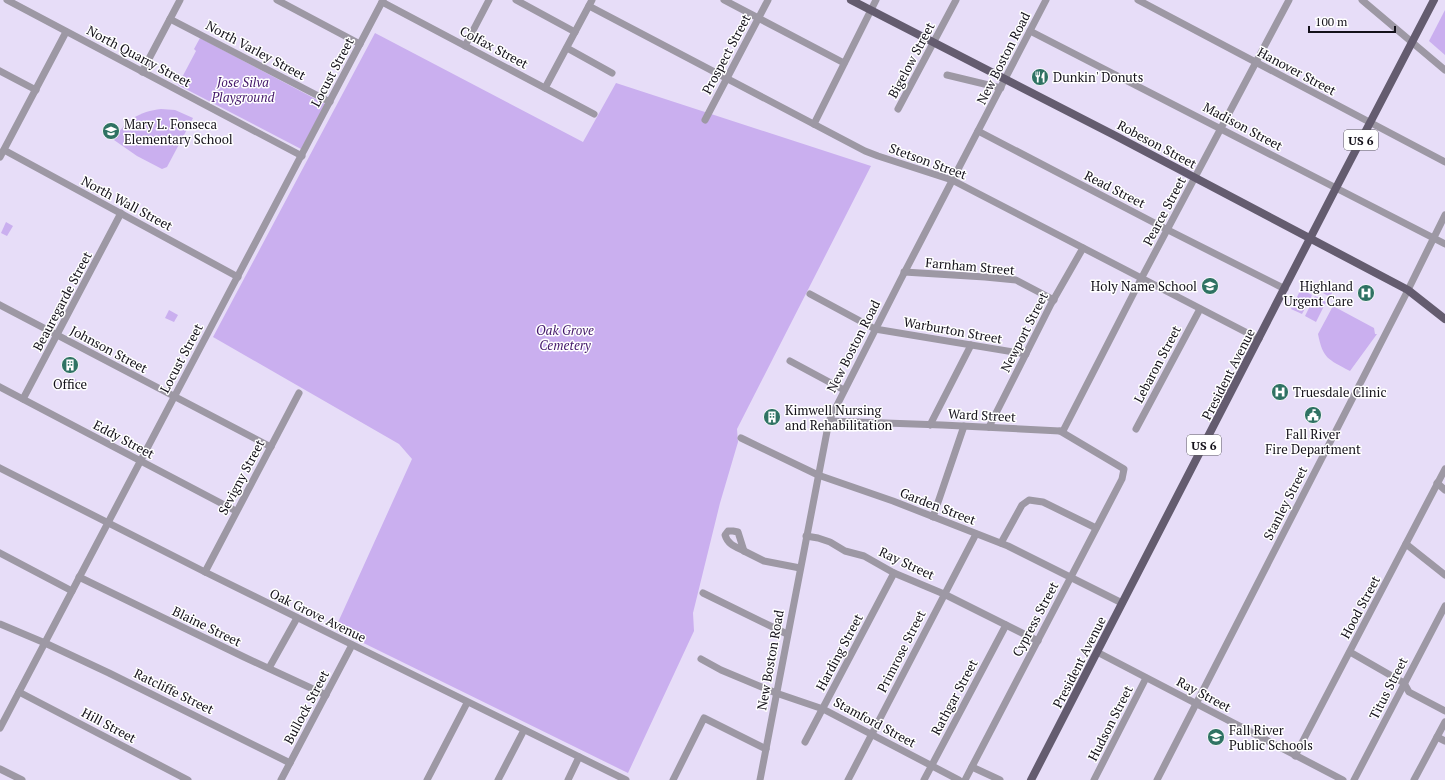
<svg xmlns="http://www.w3.org/2000/svg" width="1445" height="780" font-family="'PT Serif',serif">
  <style>
    .green { fill: #caafef }
    .lines { fill: none; stroke-linecap: round; stroke-linejoin: round }
    .minor { stroke: #9d98a4; stroke-width: 7 }
    .major { stroke: #645c6f; stroke-width: 8 }
    .labels { text-anchor: middle; dominant-baseline: central; stroke-width: 3; stroke-linejoin: round; paint-order: stroke }
    .shield { fill: #fff; stroke: #5a585f; stroke-width: 1 }
    .shield-label { font-size: 12px; font-weight: bold; fill: #14111a }
    .street-label { font-size: 13px; fill: #14111a; stroke: #fff }
    .poi-label { font-size: 13px; fill: #14111a; stroke: #fff; text-anchor: start }
    .park-label { font-size: 13px; font-style: italic; fill: #43176a; stroke: #fff }
  </style>
  <rect width="100%" height="100%" fill="#e7ddf8"/>
  <g class="green">
    <polygon points="1445,10 1445,55 1429,41"/>
    <polygon points="375,33 583,142 616,83 871,166 737,429 738,442 720,503 693,613 694,631 628,773 335,629 412,459 399,444 213,337"/>
    <polygon points="200,38 325,104 301,149 178,85 196,51 194,49"/>
    <path d="M161,109l14,1 18,8 -26,49 -5,2 -25,-13 -23,-16c10,-19 26,-29 47,-31z"/>
    <polygon points="6,222 13,226 7,236 1,233"/>
    <polygon points="1329,287 1334,289 1330,297 1323,293 1325,289"/>
    <polygon points="1301,289 1312,295 1302,314 1291,309"/>
    <polygon points="1315,296 1326,302 1316,322 1305,316"/>
    <path d="M1333,306l41,22 1,6h2l-27,37c-22,-12 -27,-12 -32,-37z"/>
    <polygon points="169,310 178,315 174,322 165,318"/>
    <polygon points="76,379 79,388 68,391 65,383"/>
  </g>
  <g class="lines">
    <g class="minor">
      <polyline points="7,0 302,156"/>
      <polyline points="277,0 360,44"/>
      <polyline points="516,0 575,32"/>
      <polyline points="724,0 844,63"/>
      <polyline points="1138,0 1445,162"/>
      <polyline points="1362,0 1445,70"/>
      <polyline points="382,2 594,114"/>
      <polyline points="589,6 865,151 878,156 952,180 1259,339"/>
      <polyline points="170,19 330,102"/>
      <polyline points="1030,31 1445,244"/>
      <polyline points="465,46 489,0"/>
      <polyline points="567,48 612,73"/>
      <polyline points="0,71 36,90"/>
      <polyline points="142,72 180,0"/>
      <polyline points="947,75 1001,88"/>
      <polyline points="545,88 592,0"/>
      <polyline points="898,109 956,0"/>
      <polyline points="705,120 768,0"/>
      <polyline points="814,124 876,0"/>
      <polyline points="978,131 1168,230 1285,289"/>
      <polyline points="4,150 238,277"/>
      <polyline points="0,157 66,32"/>
      <polyline points="904,272 985,277 1016,280 1054,300"/>
      <polyline points="810,294 875,329 1026,354"/>
      <polyline points="0,305 271,447"/>
      <polyline points="790,361 844,390"/>
      <polyline points="0,387 236,511"/>
      <polyline points="23,399 121,213"/>
      <polyline points="829,421 942,425 1060,431 1124,469 1122,479 965,780"/>
      <polyline points="930,425 971,345"/>
      <polyline points="989,427 1051,304 1083,248"/>
      <polyline points="1136,429 1200,309"/>
      <polyline points="1060,431 1063,431 1141,279 1289,0"/>
      <polyline points="741,438 818,475 893,501 1008,546 1122,603"/>
      <polyline points="0,468 205,572 626,780"/>
      <polyline points="1437,483 1445,490"/>
      <polyline points="933,517 964,426"/>
      <path d="M728,531h5l5,1 6,19c-8,-4 -16,-6 -19,-16z"/>
      <polyline points="806,536 818,538 830,542 845,551 864,556 894,573 944,594 1038,641"/>
      <polyline points="1001,543 1022,505 1029,500 1043,502 1096,528"/>
      <polyline points="1406,544 1445,575"/>
      <polyline points="744,551 764,561 800,568"/>
      <polyline points="0,553 72,591"/>
      <polyline points="205,572 299,393"/>
      <polyline points="79,577 244,657 326,695"/>
      <polyline points="703,593 787,634"/>
      <polyline points="0,624 45,643 109,673 290,763"/>
      <polyline points="1097,652 1343,780"/>
      <polyline points="1350,652 1404,683 1409,692 1445,711"/>
      <polyline points="701,659 721,670 776,693 823,709 959,780"/>
      <polyline points="269,668 297,618"/>
      <polyline points="19,692 188,780"/>
      <polyline points="0,728 383,0"/>
      <polyline points="1437,737 1445,741"/>
      <polyline points="805,742 894,573"/>
      <polyline points="1295,756 1445,469"/>
      <polyline points="972,767 1000,780"/>
      <polyline points="0,769 22,780"/>
      <polyline points="281,780 352,645"/>
      <polyline points="427,780 467,703"/>
      <polyline points="498,780 524,730"/>
      <polyline points="568,780 579,757"/>
      <polyline points="673,780 704,718 766,749"/>
      <polyline points="760,780 829,421 900,281 1046,0"/>
      <polyline points="848,780 976,534"/>
      <polyline points="924,780 1006,625"/>
      <polyline points="1094,780 1146,678"/>
      <polyline points="1157,780 1406,294 1445,215"/>
      <polyline points="1354,780 1445,606"/>
      <polyline points="1414,780 1445,722"/>
    </g>
    <g class="major">
      <polyline points="851,0 1114,135 1408,290 1445,319"/>
      <polyline points="1031,780 1336,188 1434,0"/>
    </g>
  </g>
  <defs>
    <g id="restaurant-disc" transform="scale(0.9)"><circle r="9.5" fill="#2f7263" stroke="#fff"/><path d="M-5-6h1v4h1v-4h1v4h1v-4h1v5L-1.5 .5V6h-2V.5L-5-1ZM5-6V6H3V1.5H1.5Q1.5-4 5-6Z" fill="#fff"/></g>
    <g id="school-disc" transform="scale(0.9)"><circle r="9.5" fill="#2f7263" stroke="#fff"/><path d="M0-5L7-2L0 1L-7-2ZM-4 1L0 2.5L4 1V4Q0 6-4 4Z" fill="#fff"/></g>
    <g id="hospital-disc" transform="scale(0.9)"><circle r="9.5" fill="#2f7263" stroke="#fff"/><path d="M-5-5h3v3.5h4V-5h3V5h-3V1.5h-4V5h-3Z" fill="#fff"/></g>
    <g id="building-disc" transform="scale(0.9)"><circle r="9.5" fill="#2f7263" stroke="#fff"/><path d="M-4-6H4V6H1V3H-1V6H-4ZM-2.5-4.3h1.7v1.8h-1.7ZM.8-4.3h1.7v1.8H.8ZM-2.5-1h1.7V.8h-1.7ZM.8-1h1.7V.8H.8Z" fill="#fff"/></g>
    <g id="civic-disc" transform="scale(0.9)"><circle r="9.5" fill="#2f7263" stroke="#fff"/><path d="M-.6-6.5H3V-4.5H.6V-3L4-1V1h2V6H-6V1h2V-1L-.6-3ZM-1.2 2.5V6h2.4V2.5Z" fill="#fff"/></g>
  </defs>
  <g fill-rule="evenodd">
    <use href="#restaurant-disc" x="1040" y="77"/>
    <use href="#school-disc" x="111" y="131"/>
    <use href="#school-disc" x="1210" y="286"/>
    <use href="#hospital-disc" x="1366" y="293"/>
    <use href="#building-disc" x="70" y="365"/>
    <use href="#hospital-disc" x="1280" y="392"/>
    <use href="#civic-disc" x="1313" y="415"/>
    <use href="#building-disc" x="772" y="417"/>
    <use href="#school-disc" x="1216" y="737"/>
  </g>
  <g class="labels">
    <g class="shield">
      <rect x="1344" y="130" width="34" height="20" rx="3"/>
      <rect x="1187" y="435" width="34" height="20" rx="3"/>
    </g>
    <g class="shield-label">
      <text x="1361" y="140">US 6</text>
      <text x="1204" y="445">US 6</text>
    </g>
    <g class="street-label">
      <text transform="translate(494 47) rotate(28)">Colfax Street</text>
      <text transform="translate(256 50) rotate(28)">North Varley Street</text>
      <text transform="translate(726 54) rotate(-62)">Prospect Street</text>
      <text transform="translate(139 56) rotate(28)">North Quarry Street</text>
      <text transform="translate(1003 58) rotate(-63)">New Boston Road</text>
      <text transform="translate(911 60) rotate(-62)">Bigelow Street</text>
      <text transform="translate(1297 71) rotate(28)">Hanover Street</text>
      <text transform="translate(332 72) rotate(-62)">Locust Street</text>
      <text transform="translate(1243 126) rotate(28)">Madison Street</text>
      <text transform="translate(1157 144) rotate(28)">Robeson Street</text>
      <text transform="translate(928 161) rotate(20)">Stetson Street</text>
      <text transform="translate(1115 189) rotate(27)">Read Street</text>
      <text transform="translate(127 203) rotate(28)">North Wall Street</text>
      <text transform="translate(1164 211) rotate(-62)">Pearce Street</text>
      <text transform="translate(970 266) rotate(5)">Farnham Street</text>
      <text transform="translate(62 301) rotate(-62)">Beauregarde Street</text>
      <text transform="translate(953 330) rotate(10)">Warburton Street</text>
      <text transform="translate(1024 332) rotate(-63)">Newport Street</text>
      <text transform="translate(853 346) rotate(-63)">New Boston Road</text>
      <text transform="translate(109 349) rotate(28)">Johnson Street</text>
      <text transform="translate(181 358) rotate(-62)">Locust Street</text>
      <text transform="translate(1157 364) rotate(-62)">Lebaron Street</text>
      <text transform="translate(1228 374) rotate(-63)">President Avenue</text>
      <text transform="translate(982 415) rotate(3)">Ward Street</text>
      <text transform="translate(124 439) rotate(28)">Eddy Street</text>
      <text transform="translate(241 477) rotate(-62)">Sevigny Street</text>
      <text transform="translate(1285 503) rotate(-63)">Stanley Street</text>
      <text transform="translate(938 506) rotate(21)">Garden Street</text>
      <text transform="translate(907 563) rotate(25)">Ray Street</text>
      <text transform="translate(1360 607) rotate(-62)">Hood Street</text>
      <text transform="translate(318 615) rotate(26)">Oak Grove Avenue</text>
      <text transform="translate(1035 619) rotate(-62)">Cypress Street</text>
      <text transform="translate(207 626) rotate(26)">Blaine Street</text>
      <text transform="translate(901 651) rotate(-63)">Primrose Street</text>
      <text transform="translate(839 652) rotate(-62)">Harding Street</text>
      <text transform="translate(770 660) rotate(-80)">New Boston Road</text>
      <text transform="translate(1079 662) rotate(-63)">President Avenue</text>
      <text transform="translate(1388 688) rotate(-63)">Titus Street</text>
      <text transform="translate(174 691) rotate(26)">Ratcliffe Street</text>
      <text transform="translate(1204 694) rotate(28)">Ray Street</text>
      <text transform="translate(954 697) rotate(-62)">Rathgar Street</text>
      <text transform="translate(306 707) rotate(-62)">Bullock Street</text>
      <text transform="translate(875 722) rotate(28)">Stamford Street</text>
      <text transform="translate(1110 723) rotate(-63)">Hudson Street</text>
      <text transform="translate(109 725) rotate(28)">Hill Street</text>
    </g>
    <g class="poi-label">
      <text x="1053" y="77">Dunkin' Donuts</text>
      <text x="124" y="124">Mary L. Fonseca<tspan x="124" dy="15">Elementary School</tspan></text>
      <text x="1197" y="286" text-anchor="end">Holy Name School</text>
      <text x="1353" y="286" text-anchor="end">Highland<tspan x="1353" dy="15">Urgent Care</tspan></text>
      <text x="70" y="384" text-anchor="middle">Office</text>
      <text x="1293" y="392">Truesdale Clinic</text>
      <text x="785" y="410">Kimwell Nursing<tspan x="785" dy="15">and Rehabilitation</tspan></text>
      <text x="1313" y="434" text-anchor="middle">Fall River<tspan x="1313" dy="15">Fire Department</tspan></text>
      <text x="1229" y="730">Fall River<tspan x="1229" dy="15">Public Schools</tspan></text>
    </g>
    <g class="park-label">
      <text x="243" y="82">Jose Silva<tspan x="243" dy="15">Playground</tspan></text>
      <text x="565" y="330">Oak Grove<tspan x="565" dy="15">Cemetery</tspan></text>
    </g>
  </g>
  <path d="M1309 26v6h86v-6" fill="none" stroke="#14111a" stroke-width="2"/>
  <text x="1315" y="26" font-size="12" fill="#14111a" stroke="#ffffff" stroke-width="3" paint-order="stroke">100 m</text>
</svg>
